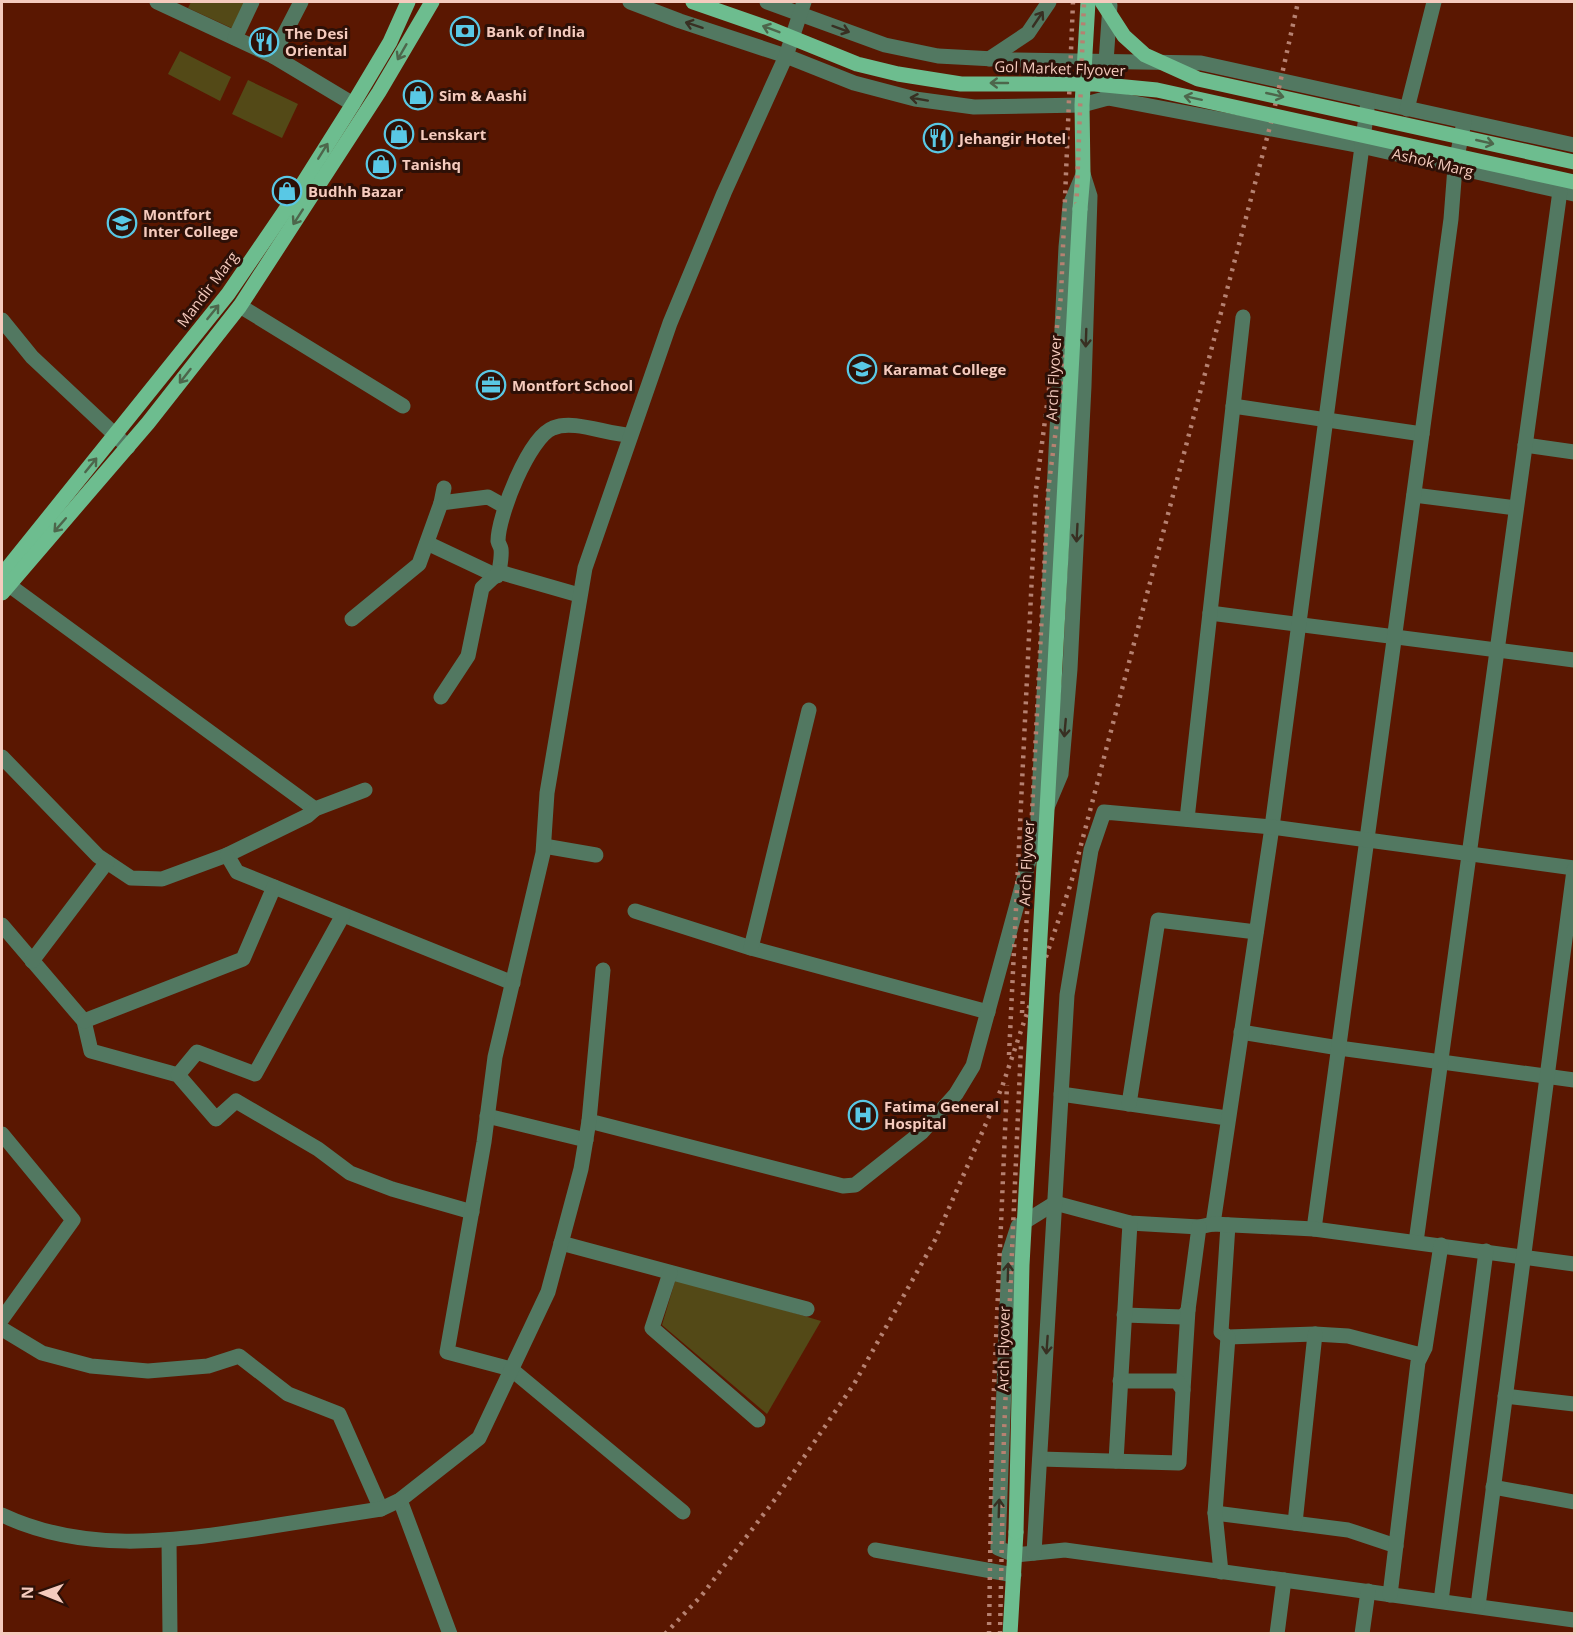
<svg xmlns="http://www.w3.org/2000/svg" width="1576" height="1635" font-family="'Open Sans',sans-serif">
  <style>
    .green { fill: #534917 }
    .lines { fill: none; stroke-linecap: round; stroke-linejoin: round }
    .minor { stroke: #527861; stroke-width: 15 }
    .major { stroke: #6dbd8f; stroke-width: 15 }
    .rail { stroke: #b68171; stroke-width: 4.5; stroke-dasharray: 3 6; stroke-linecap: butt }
    .major-bridge { stroke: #6dbd8f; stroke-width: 15 }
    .oneway { stroke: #382f22 }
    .oneway2 { stroke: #4d664b }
    .labels { text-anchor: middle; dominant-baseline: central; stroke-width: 6; stroke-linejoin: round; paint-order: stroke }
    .poi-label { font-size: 15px; font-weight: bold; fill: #f5cbbe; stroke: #2d1007; text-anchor: start }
    .street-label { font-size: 15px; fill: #f5cbbe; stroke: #2d1007 }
  </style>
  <rect width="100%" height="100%" fill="#5a1701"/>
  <g class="green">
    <polygon points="191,2 249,2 236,30 188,8"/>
    <polygon points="180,51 231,77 220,101 168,74"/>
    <polygon points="248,80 298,104 282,138 232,114"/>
    <polygon points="676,1278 821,1321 767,1414 662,1325"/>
  </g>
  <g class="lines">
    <g class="minor">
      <polyline points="157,2 273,56 353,104"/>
      <polyline points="630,2 680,21 786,56 854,83 915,99 974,107 1082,105 1108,98 1361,146 1574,194"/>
      <polyline points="767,2 885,45 938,56 1013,60 1201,63 1574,145"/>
      <polyline points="235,38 252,2"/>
      <polyline points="273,56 301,2"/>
      <polyline points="989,59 1028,33 1049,2"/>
      <polyline points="1108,98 1106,62 1110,5"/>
      <polyline points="1407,109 1434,2"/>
      <polyline points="240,306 403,406"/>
      <polyline points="2,320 32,357 128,447"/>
      <polyline points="1233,406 1422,434"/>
      <polyline points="1525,445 1574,452"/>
      <polyline points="1414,495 1516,508"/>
      <polyline points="441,503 488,497 504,506"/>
      <polyline points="427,543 497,576"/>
      <path d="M499,572c1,-7 3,-16 2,-23 -1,-4 -2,-4 -3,-8 0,-25 31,-104 55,-113 21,-9 55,7 77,7"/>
      <polyline points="2,580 315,809"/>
      <polyline points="1210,613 1574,660"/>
      <polyline points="352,619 419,564 441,503 444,488"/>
      <polyline points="441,697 468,656 482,588 499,572 579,595"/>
      <polyline points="2,757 98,856 131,878 162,879 227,855 307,816 315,809 365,790"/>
      <polyline points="1038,819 1066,247 1070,205 1082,177"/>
      <polyline points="1187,819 1243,317"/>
      <polyline points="544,846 596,855"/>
      <polyline points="227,855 237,872 513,983"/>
      <polyline points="635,911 751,948 988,1012"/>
      <polyline points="2,925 84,1021 91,1051 178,1075 216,1119 236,1101 318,1149 350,1173 392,1189 472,1212"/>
      <polyline points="751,948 809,710"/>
      <polyline points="32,961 107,862"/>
      <polyline points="84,1021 243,959 274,887"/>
      <polyline points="1241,1032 1339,1048 1574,1080"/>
      <polyline points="178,1075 197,1052 255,1074 343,915"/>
      <polyline points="1061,1094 1227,1118"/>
      <polyline points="1129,1104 1158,920 1256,932"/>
      <polyline points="487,1116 586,1140"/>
      <polyline points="589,1121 843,1186 855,1185 922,1132 956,1094 973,1066 1037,831 1061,774 1070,669 1084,386 1090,196 1083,174"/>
      <polyline points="2,1134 73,1220 2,1319"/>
      <polyline points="1213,1224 1272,827 1368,101"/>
      <polyline points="1228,1225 1221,1332 1228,1337 1315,1334 1348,1336 1421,1355"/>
      <polyline points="1314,1229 1422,434 1451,219 1455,167 1464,122"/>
      <polyline points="1416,1242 1560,191"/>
      <polyline points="561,1243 807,1309"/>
      <polyline points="1574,1264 1314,1229 1213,1224 1199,1227 1130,1223 1055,1203 1018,1226 1009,1254 998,1548 1015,1555 1065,1550 1574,1620"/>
      <polyline points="670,1273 652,1328 758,1420"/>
      <polyline points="1124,1315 1183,1317 1188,1310 1199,1227"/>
      <polyline points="2,1329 42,1353 91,1366 148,1371 208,1366 239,1356 288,1394 339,1414 381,1509"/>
      <polyline points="1183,1390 1188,1310"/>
      <polyline points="1505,1396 1574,1404"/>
      <polyline points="1040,1459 1179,1463 1183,1390 1177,1381 1120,1381"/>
      <polyline points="1116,1461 1130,1223"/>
      <polyline points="1493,1487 1574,1502"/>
      <polyline points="400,1500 450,1634"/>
      <polyline points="683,1512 511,1369 447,1352 484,1142 495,1057 543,853 547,793 585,568 670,323 724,193 786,56 804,2"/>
      <polyline points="1215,1513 1348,1530 1396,1546"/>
      <path d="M2,1515c81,38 166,27 252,14 42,-7 84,-13 127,-20l19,-9 79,-62 69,-146 33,-123 8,-48 14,-151"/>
      <polyline points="1295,1523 1315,1334"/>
      <polyline points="169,1540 170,1634"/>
      <polyline points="875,1550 1014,1575"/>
      <polyline points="1034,1553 1067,995 1091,850 1104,812 1272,827 1574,868"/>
      <polyline points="1221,1572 1215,1513 1228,1337"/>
      <polyline points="1390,1595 1418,1362 1425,1348 1441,1245"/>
      <polyline points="1441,1601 1486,1251"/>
      <polyline points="1478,1606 1574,870"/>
      <polyline points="1277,1634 1284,1580"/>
      <polyline points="1362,1634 1368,1591"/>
    </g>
    <g class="major">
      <polyline points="1080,209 1083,174 1082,105 1088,2"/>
      <polyline points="2,575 228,294 295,196 353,104 390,42 408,2"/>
      <polyline points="2,593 148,423 240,306 379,92 432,2"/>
      <polyline points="1010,1634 1016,1532"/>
    </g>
    <g class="rail">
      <polyline points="1022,1013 1048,491 1073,297 1084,2"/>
      <polyline points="1009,1055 1036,490 1061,296 1073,2"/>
      <polyline points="665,1634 702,1595 776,1498 854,1384 935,1240 1002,1087 1071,883 1273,115 1298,2"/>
      <polyline points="989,1634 992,1433 1007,1085"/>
      <polyline points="1000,1634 1004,1433 1021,1046"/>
    </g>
    <g class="major-bridge">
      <polyline points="693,2 768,28 857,64 898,74 961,84 1095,84 1157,90 1574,182"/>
      <polyline points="1102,2 1124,36 1145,55 1198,79 1574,162"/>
      <polyline points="1016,1532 1022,1265 1080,209"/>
    </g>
  </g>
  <defs><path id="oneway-shaft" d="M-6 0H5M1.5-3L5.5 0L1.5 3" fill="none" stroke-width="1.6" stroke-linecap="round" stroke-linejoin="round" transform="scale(1.5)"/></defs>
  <g class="oneway">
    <use href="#oneway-shaft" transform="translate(1038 19) rotate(-56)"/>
    <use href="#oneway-shaft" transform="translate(694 25) rotate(-162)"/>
    <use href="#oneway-shaft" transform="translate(841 29) rotate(20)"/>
    <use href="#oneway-shaft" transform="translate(919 99) rotate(-170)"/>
    <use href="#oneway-shaft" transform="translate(1086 338) rotate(92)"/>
    <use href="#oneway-shaft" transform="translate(1077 533) rotate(93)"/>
    <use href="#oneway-shaft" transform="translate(1065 728) rotate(95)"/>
    <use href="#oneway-shaft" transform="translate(1008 1272) rotate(-88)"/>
    <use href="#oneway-shaft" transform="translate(1047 1345) rotate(94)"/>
    <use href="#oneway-shaft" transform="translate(999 1508) rotate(-88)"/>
  </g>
  <g class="oneway2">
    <use href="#oneway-shaft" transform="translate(771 29) rotate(-159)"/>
    <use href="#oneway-shaft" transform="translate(402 52) rotate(120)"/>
    <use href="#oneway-shaft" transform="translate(999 83) rotate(180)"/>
    <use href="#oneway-shaft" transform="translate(1275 95) rotate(13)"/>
    <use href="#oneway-shaft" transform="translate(1193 98) rotate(-168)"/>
    <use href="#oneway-shaft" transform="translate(1485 142) rotate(13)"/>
    <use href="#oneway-shaft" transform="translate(323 151) rotate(-58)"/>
    <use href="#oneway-shaft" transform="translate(298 217) rotate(123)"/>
    <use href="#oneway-shaft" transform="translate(213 312) rotate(-51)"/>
    <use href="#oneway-shaft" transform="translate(185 376) rotate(128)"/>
    <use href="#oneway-shaft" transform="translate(91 465) rotate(-51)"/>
    <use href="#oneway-shaft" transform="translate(60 525) rotate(131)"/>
  </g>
  <defs>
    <g id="bank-ring" transform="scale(1.5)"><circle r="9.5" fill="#2d1007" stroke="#59c8e5" stroke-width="1.5"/><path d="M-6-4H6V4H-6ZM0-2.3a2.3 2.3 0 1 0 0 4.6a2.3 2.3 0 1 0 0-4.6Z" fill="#59c8e5"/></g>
    <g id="restaurant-ring" transform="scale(1.5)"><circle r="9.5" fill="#2d1007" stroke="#59c8e5" stroke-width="1.5"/><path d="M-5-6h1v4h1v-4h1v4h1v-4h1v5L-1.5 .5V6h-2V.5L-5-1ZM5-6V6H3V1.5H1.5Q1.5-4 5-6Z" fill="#59c8e5"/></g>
    <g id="shop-ring" transform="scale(1.5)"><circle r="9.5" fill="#2d1007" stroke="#59c8e5" stroke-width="1.5"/><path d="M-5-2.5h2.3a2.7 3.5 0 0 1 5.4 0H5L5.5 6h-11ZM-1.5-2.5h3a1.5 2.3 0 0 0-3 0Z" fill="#59c8e5"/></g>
    <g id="school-ring" transform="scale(1.5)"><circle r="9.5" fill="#2d1007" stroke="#59c8e5" stroke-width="1.5"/><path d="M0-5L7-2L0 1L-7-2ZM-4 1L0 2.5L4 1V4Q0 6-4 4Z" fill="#59c8e5"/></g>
    <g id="university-ring" transform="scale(1.5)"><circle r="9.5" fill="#2d1007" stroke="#59c8e5" stroke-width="1.5"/><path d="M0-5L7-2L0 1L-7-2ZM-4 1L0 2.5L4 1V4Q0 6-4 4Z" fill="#59c8e5"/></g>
    <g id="office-ring" transform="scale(1.5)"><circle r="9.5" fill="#2d1007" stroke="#59c8e5" stroke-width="1.5"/><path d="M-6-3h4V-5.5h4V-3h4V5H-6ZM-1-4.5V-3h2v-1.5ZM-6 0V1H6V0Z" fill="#59c8e5"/></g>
    <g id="hospital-ring" transform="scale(1.5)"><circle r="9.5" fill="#2d1007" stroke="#59c8e5" stroke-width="1.5"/><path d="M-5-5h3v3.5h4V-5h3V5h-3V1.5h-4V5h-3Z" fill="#59c8e5"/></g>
  </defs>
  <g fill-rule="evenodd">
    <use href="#bank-ring" x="465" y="31"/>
    <use href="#restaurant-ring" x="264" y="42"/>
    <use href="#shop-ring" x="418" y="95"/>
    <use href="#shop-ring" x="399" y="134"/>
    <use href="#restaurant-ring" x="938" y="138"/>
    <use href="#shop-ring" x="381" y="164"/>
    <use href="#shop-ring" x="287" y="191"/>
    <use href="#school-ring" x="122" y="223"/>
    <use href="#university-ring" x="862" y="369"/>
    <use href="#office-ring" x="491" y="385"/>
    <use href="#hospital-ring" x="863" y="1115"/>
  </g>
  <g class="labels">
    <g class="poi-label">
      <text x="486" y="31">Bank of India</text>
      <text x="285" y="33">The Desi<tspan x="285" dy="17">Oriental</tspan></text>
      <text x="439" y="95">Sim &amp; Aashi</text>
      <text x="420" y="134">Lenskart</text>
      <text x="959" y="138">Jehangir Hotel</text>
      <text x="402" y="164">Tanishq</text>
      <text x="308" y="191">Budhh Bazar</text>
      <text x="143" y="214">Montfort<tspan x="143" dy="17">Inter College</tspan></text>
      <text x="883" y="369">Karamat College</text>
      <text x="512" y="385">Montfort School</text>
      <text x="884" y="1106">Fatima General<tspan x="884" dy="17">Hospital</tspan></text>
    </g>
    <g class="street-label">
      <text transform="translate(1060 68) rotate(2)">Gol Market Flyover</text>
      <text transform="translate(1433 162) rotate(13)">Ashok Marg</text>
      <text transform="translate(207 289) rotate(-53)">Mandir Marg</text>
      <text transform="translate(1053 378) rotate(-87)">Arch Flyover</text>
      <text transform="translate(1026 863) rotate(-87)">Arch Flyover</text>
      <text transform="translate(1003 1349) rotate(-89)">Arch Flyover</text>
    </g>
  </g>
  <rect width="1576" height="1635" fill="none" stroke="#f5cbbe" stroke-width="6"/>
  <g transform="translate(42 1593) rotate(271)" stroke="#2d1007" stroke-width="4.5" paint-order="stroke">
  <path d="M0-4.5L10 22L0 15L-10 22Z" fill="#f5cbbe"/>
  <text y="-9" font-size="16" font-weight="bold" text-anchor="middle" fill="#f5cbbe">N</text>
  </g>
</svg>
